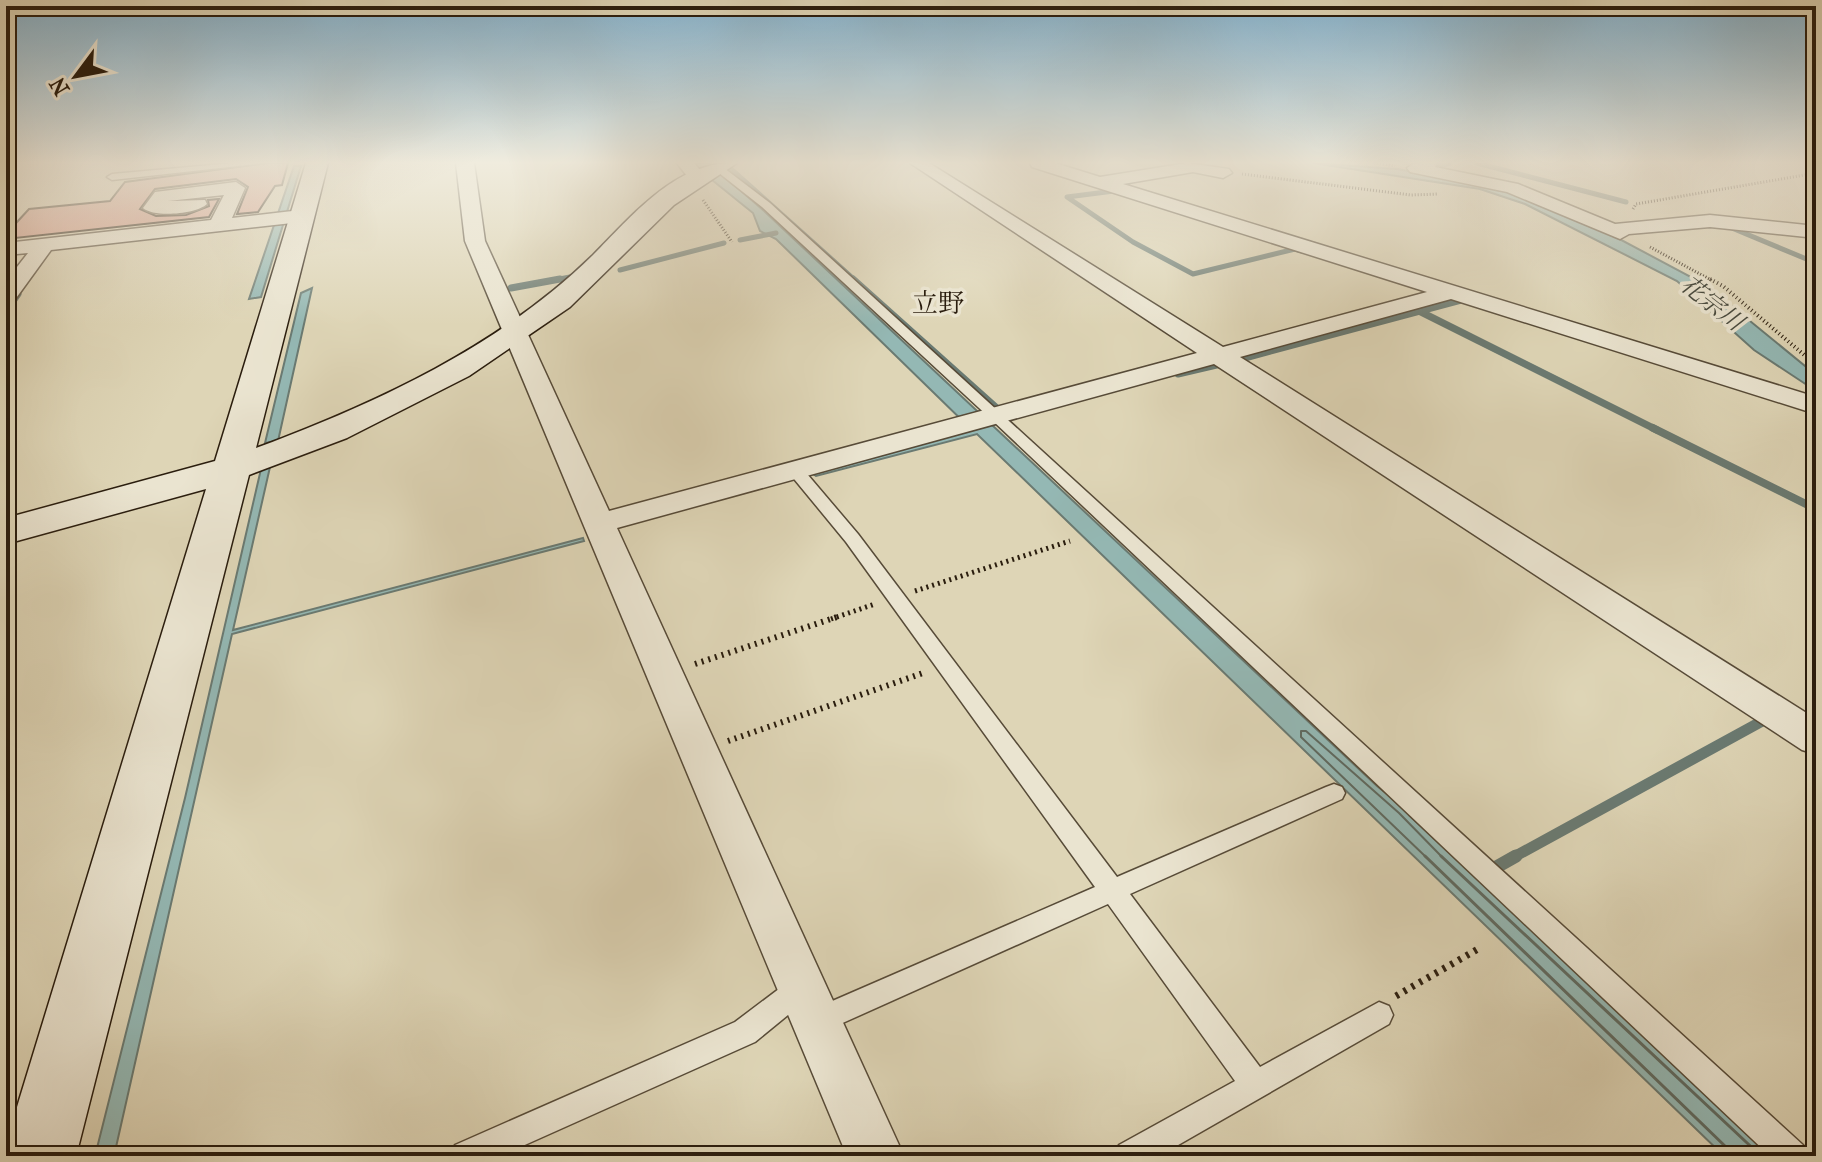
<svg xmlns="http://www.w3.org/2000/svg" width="1822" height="1162" font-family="'IM FELL French Canon','Noto Serif JP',serif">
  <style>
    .water { fill: #94b8b4; stroke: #6a7a72; stroke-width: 2 }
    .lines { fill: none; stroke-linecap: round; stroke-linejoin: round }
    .shore-far1 { stroke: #5f6a61; stroke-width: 2 }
    .shore { stroke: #5f6a61; stroke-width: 3 }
    .stream-far4 { stroke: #6a7a72; stroke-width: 5 }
    .stream-far3 { stroke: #6a7a72; stroke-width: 7 }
    .stream-far2 { stroke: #6a7a72; stroke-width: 8 }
    .stream-far1 { stroke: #6a7a72; stroke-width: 11 }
    .stream { stroke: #6a7a72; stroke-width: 13 }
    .building { fill: #dea391; stroke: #2a1d0e; stroke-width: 2 }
    .lane-casing { stroke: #574b38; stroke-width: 3 }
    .street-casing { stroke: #574b38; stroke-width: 3 }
    .secondary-casing { stroke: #2a1d0e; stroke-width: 3 }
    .path-far4 { stroke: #2a1d0e; stroke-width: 3; stroke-dasharray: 1 2; stroke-linecap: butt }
    .path-far3 { stroke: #2a1d0e; stroke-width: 4; stroke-dasharray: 1 3; stroke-linecap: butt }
    .path-far2 { stroke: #2a1d0e; stroke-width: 5; stroke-dasharray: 2 4; stroke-linecap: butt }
    .path-far1 { stroke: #2a1d0e; stroke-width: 6; stroke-dasharray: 2 5; stroke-linecap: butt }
    .path { stroke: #2a1d0e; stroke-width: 7; stroke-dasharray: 3 6; stroke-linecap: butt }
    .lane { fill: #eae4d0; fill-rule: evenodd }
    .street { fill: #eae4d0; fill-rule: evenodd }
    .secondary { fill: #eae4d0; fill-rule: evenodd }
    .labels { text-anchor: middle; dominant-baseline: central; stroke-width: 7; stroke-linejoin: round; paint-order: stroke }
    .far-water-label { font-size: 24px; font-style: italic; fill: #4a4c40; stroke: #eae4d0 }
    .far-quarter-label { font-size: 26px; fill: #2a1d0e; stroke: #eae4d0 }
  </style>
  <rect width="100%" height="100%" fill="#ded5b6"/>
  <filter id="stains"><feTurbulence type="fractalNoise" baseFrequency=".0025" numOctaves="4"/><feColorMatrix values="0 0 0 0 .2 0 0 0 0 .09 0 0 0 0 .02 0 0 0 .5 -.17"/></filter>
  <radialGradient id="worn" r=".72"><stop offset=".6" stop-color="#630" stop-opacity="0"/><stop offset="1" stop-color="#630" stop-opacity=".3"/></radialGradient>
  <g class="water">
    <polygon points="691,163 709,163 764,211 1377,786 1409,812 1409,815 1772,1156 1724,1156 977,434 816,476 813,474 972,430 776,239 760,231 753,213"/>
    <polygon points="1313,163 1397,169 1501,187 1610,234 1706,285 1816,375 1816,391 1754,350 1677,281 1525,204 1480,189"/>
    <polygon points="294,166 301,166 261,297 249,299"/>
    <polygon points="312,288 278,441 265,443 301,293"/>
    <polygon points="270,467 233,630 583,538 584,541 232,634 114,1156 95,1156 185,798 261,469"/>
  </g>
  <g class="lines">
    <polyline class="shore-far1" points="1427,858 1301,737 1301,731 1306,731 1399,813 1443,858"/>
    <g class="shore">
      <polyline points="1425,856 1726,1147 1729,1156"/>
      <polyline points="1441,856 1761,1156"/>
    </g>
    <g class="stream-far4">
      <polyline points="1477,163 1626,202"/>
      <polyline points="732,165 729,167 856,281"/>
      <polyline points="1433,168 1449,163"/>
      <polyline points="1109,189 1114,191 1067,197 1133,242 1193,274 1295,249 1302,251"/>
      <polyline points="1727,226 1816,263"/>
      <polyline points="740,240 776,233"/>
      <polyline points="620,270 724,243"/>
      <polyline points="549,281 570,277"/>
    </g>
    <g class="stream-far3">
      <polyline points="853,279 998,409"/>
      <polyline points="511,288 560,279"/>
      <polyline points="6,311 18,294"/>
      <polyline points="1419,311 1657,430"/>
      <polyline points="1241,359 1461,300"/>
      <polyline points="1178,374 1225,363"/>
    </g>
    <polyline class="stream-far2" points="1653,428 1816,509"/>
    <polyline class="stream-far1" points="1512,858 1766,719 1770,722"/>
    <polyline class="stream" points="1493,869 1516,856"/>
  </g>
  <polygon class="building" points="267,163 288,163 282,185 275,186 258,212 237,214 248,187 236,179 155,189 140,209 156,216 186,215 209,206 208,200 219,199 209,217 6,239 6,234 29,209 110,201 125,182"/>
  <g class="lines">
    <g class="lane-casing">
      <g id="lane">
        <polygon points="233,163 264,163 112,180 107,177 112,174"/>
        <polygon points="714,165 720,165 770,203 1803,1145 1807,1156 1770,1156 992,420 762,207 714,169"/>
        <polygon points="796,466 802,468 858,534 1117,877 1326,787 1334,784 1342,787 1345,793 1342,799 1130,894 1260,1067 1379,1002 1389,1006 1393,1015 1389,1024 1159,1156 1115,1156 1119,1145 1235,1081 1108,904 827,1030 817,1034 807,1030 803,1021 807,1012 1095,887 846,542 790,474 788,471"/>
        <polygon points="801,975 810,979 814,988 810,997 755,1042 500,1156 451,1156 455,1145 735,1022 792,979"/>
      </g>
    </g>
    <g class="street-casing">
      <g id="street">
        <polygon points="456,163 474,163 485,241 609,511 1197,353 910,163 929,163 1223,347 1427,292 1032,167 1030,163 1055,163 1100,177 1187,163 1229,169 1232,173 1223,178 1193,172 1123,184 1816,397 1816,414 1451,299 1240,357 1816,719 1816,754 1802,750 1214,364 617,528 904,1156 847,1156 465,241"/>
        <polygon points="677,163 694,163 705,176 702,180 690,180"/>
        <polygon points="1414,163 1437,163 1435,167 1518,184 1615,224 1710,215 1816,226 1816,238 1710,227 1629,234 1620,239 1507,192 1410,172 1407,168"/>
        <path d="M236,182l9,6 -13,30 69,-8 10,6 -10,6 -250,28 -37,51 -8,2v-22l22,-28 -22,2v-12l205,-23 13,-25 -56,6 37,-1 2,4c-10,10 -53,14 -64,4l12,-16z"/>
      </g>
    </g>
    <g class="secondary-casing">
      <path id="secondary" d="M306,163h22l-72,285c121,-45 244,-102 337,-193 40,-40 84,-95 144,-92l-63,42 -104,102 -101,69 -122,62 -98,37 -173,681h-70v-13l200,-654 -200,55v-26l209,-57z"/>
    </g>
    <g class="path-far4">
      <polyline points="1377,163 1395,166"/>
      <polyline points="1242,174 1411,195 1438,194"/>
      <polyline points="703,200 732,242"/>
      <polyline points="1633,209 1636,204 1816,173"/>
      <polyline points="1650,247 1713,281"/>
    </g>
    <polyline class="path-far3" points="1710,279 1723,286 1816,365"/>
    <g class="path-far2">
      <polyline points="915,591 1070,541"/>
      <polyline points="831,619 875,604"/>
    </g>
    <g class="path-far1">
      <polyline points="695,664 837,617"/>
      <polyline points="728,741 926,672"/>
    </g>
    <polyline class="path" points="1396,996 1478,949"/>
    <use href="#lane" class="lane"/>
    <use href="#street" class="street"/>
    <use href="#secondary" class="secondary"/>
  </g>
  <linearGradient id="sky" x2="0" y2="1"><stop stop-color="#86b6d3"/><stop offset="0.5" stop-color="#f0ecde"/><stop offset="1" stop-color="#f0ecde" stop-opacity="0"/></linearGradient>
  <rect width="1822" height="325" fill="url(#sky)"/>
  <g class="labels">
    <g class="far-water-label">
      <text transform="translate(1712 303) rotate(38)">花宗川</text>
    </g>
    <g class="far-quarter-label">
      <text x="938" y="303">立野</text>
    </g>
  </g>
  <rect width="1822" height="1162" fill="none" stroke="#ded5b6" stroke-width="32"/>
  <rect x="8" y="8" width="1806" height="1146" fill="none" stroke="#2a1d0e" stroke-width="4"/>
  <rect x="16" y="16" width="1790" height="1130" fill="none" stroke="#2a1d0e" stroke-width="2"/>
  <g transform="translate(76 76) rotate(238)" stroke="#eae4d0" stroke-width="6" paint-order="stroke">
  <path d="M0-6L14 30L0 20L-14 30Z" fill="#2a1d0e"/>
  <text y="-12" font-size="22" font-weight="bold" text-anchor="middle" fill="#2a1d0e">N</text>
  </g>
  <rect width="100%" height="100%" filter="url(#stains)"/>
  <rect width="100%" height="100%" fill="url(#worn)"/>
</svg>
